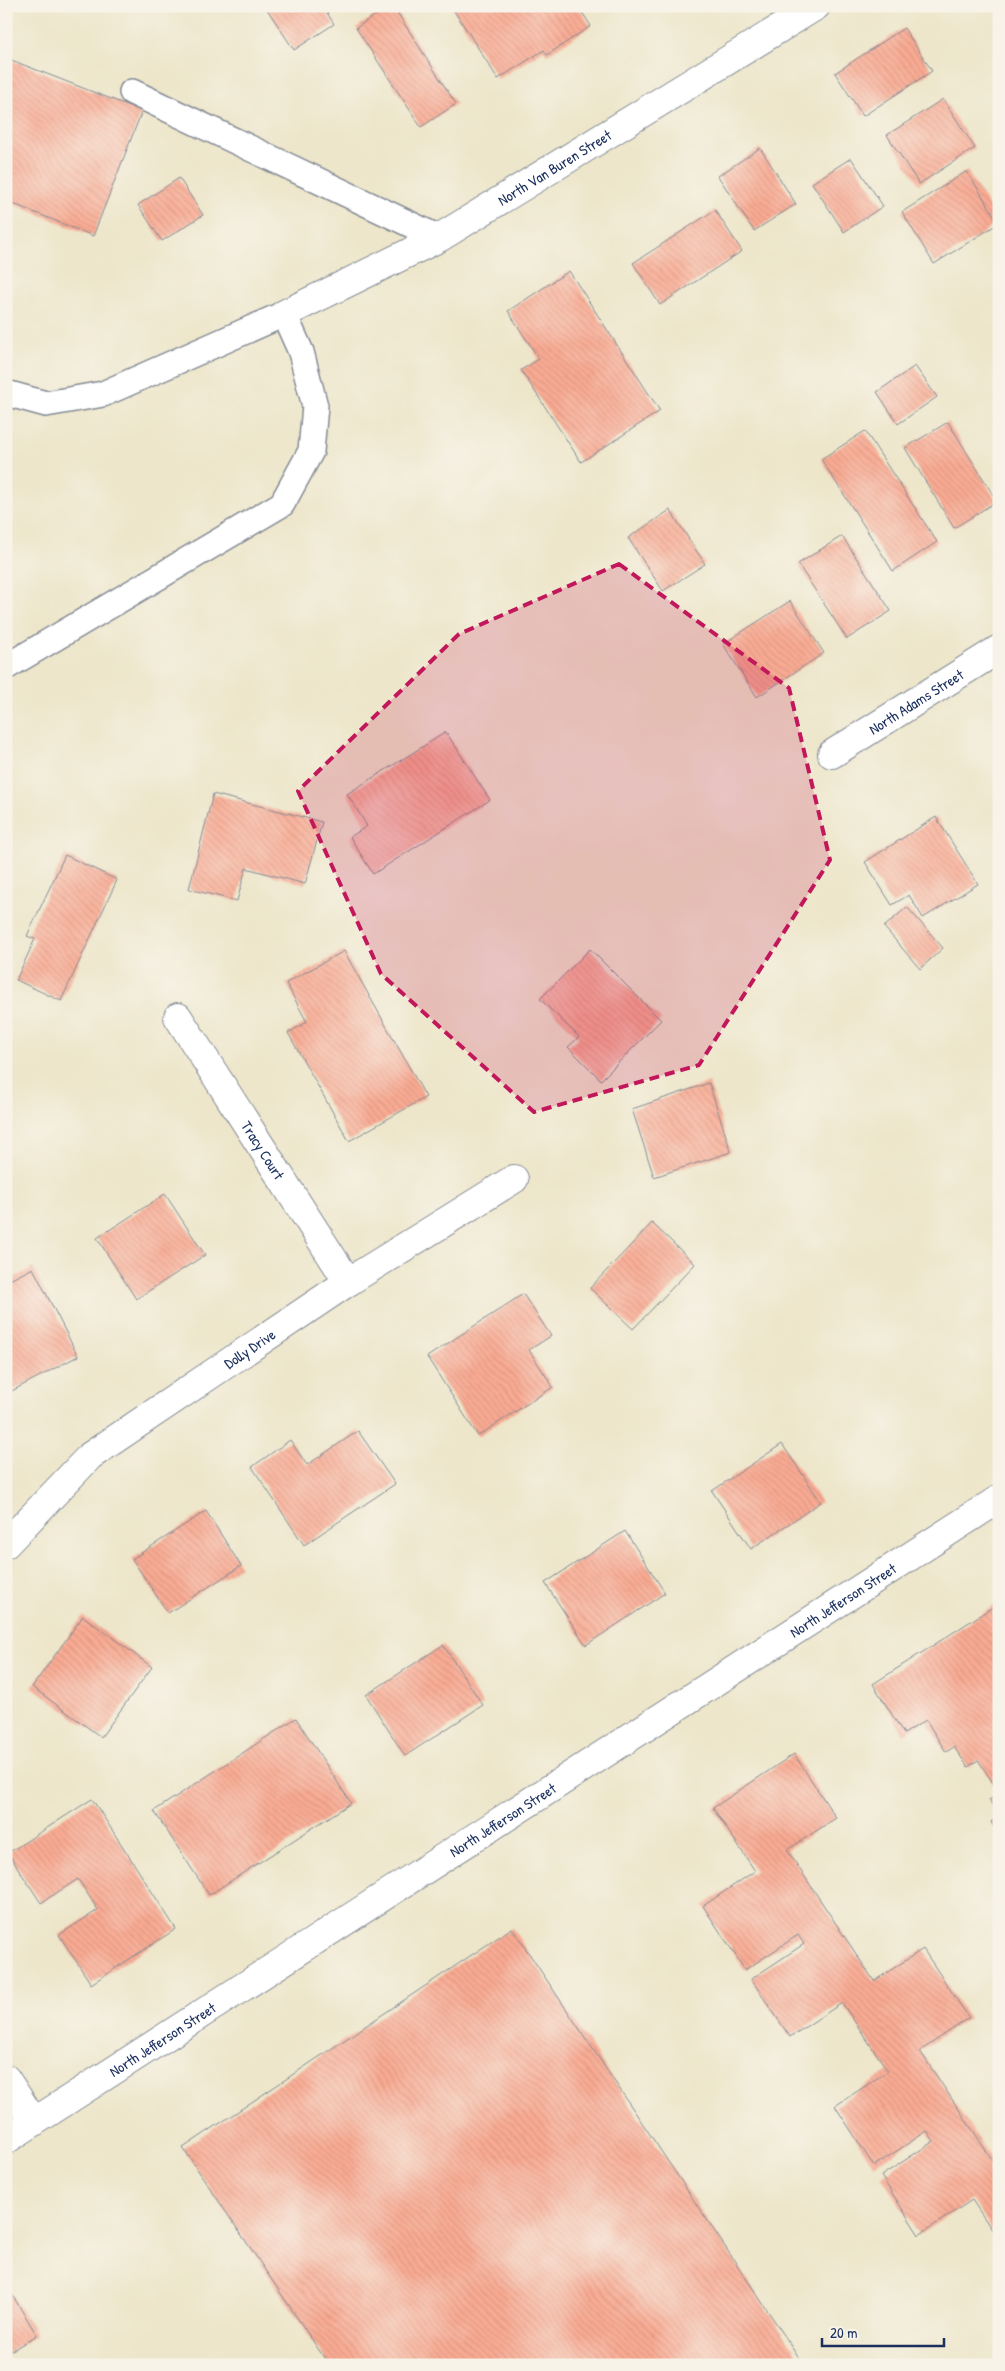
<svg xmlns="http://www.w3.org/2000/svg" width="1005" height="2371" font-family="'Patrick Hand',sans-serif">
  <style>
    .building { fill: url(#building-back-hatch) }
    .lines { fill: none; stroke-linecap: round; stroke-linejoin: round }
    .lane-casing { stroke: #848a94; stroke-width: 28 }
    .street-casing { stroke: #848a94; stroke-width: 30 }
    .lane { stroke: #fff; stroke-width: 25 }
    .street { stroke: #fff; stroke-width: 28 }
    .marked { fill: #c2185b; fill-opacity: 0.2; stroke: #c2185b; stroke-width: 4; stroke-dasharray: 10 6; stroke-linejoin: round }
    .labels { text-anchor: middle; dominant-baseline: central; stroke-width: 4.5; stroke-linejoin: round; paint-order: stroke }
    .street-label { font-size: 15px; fill: #1b2f5e; stroke: #f7f3e8 }
  </style>
  <defs>
    <pattern id="building-back-hatch" width="6" height="6" patternUnits="userSpaceOnUse" patternTransform="scale(1.25)"><rect width="6" height="6" fill="#faab93"/><path d="M-1 5l2 2M0 0l6 6M5-1l2 2" fill="none" stroke="#d69381"/></pattern>
  </defs>
  <rect width="100%" height="100%" fill="#f7f3e8"/>
  <filter id="ink" filterUnits="userSpaceOnUse"><feTurbulence type="fractalNoise" baseFrequency=".02" numOctaves="2"/><feDisplacementMap in="SourceGraphic" scale="10" xChannelSelector="R" yChannelSelector="G"/><feConvolveMatrix kernelMatrix="1 2 1 2 8 2 1 2 1" color-interpolation-filters="sRGB"/></filter>
  <filter id="wash" filterUnits="userSpaceOnUse"><feTurbulence type="fractalNoise" baseFrequency=".0096" numOctaves="4" result="noise"/><feDisplacementMap in="SourceGraphic" scale="20" xChannelSelector="R" yChannelSelector="G"/><feGaussianBlur stdDeviation="1.12" result="paint"/><feColorMatrix in="noise" values="0 0 0 0 0 0 0 0 0 0 0 0 0 0 0 0 0 1.4 0 .05"/><feComposite in="paint" operator="in"/></filter>
  <g filter="url(#wash)">
    <rect width="100%" height="100%" fill="#ede6ca"/>
    <g id="blocks">
      <g class="building">
        <polygon points="265,6 323,6 334,24 294,50"/>
        <polygon points="389,6 393,6 456,104 421,127 356,28"/>
        <polygon points="451,6 578,6 591,26 547,55 544,50 498,79"/>
        <polygon points="904,28 932,71 863,116 835,73"/>
        <polygon points="6,58 142,111 93,236 6,201"/>
        <polygon points="943,99 975,148 919,184 887,135"/>
        <polygon points="760,148 796,204 754,231 718,176"/>
        <polygon points="851,158 883,206 844,232 812,183"/>
        <polygon points="967,171 999,223 934,264 902,212"/>
        <polygon points="179,178 203,215 162,241 138,205"/>
        <polygon points="715,210 742,251 660,305 633,263"/>
        <polygon points="569,271 660,411 581,462 521,370 539,359 508,311"/>
        <polygon points="915,366 937,397 898,424 877,392"/>
        <polygon points="948,422 997,501 954,528 905,448"/>
        <polygon points="865,431 937,542 893,571 821,459"/>
        <polygon points="670,510 705,564 663,591 628,538"/>
        <polygon points="842,536 891,611 847,639 798,564"/>
        <polygon points="790,601 824,653 757,697 723,644"/>
        <polygon points="446,732 490,800 373,874 350,837 367,826 347,794"/>
        <polygon points="213,794 322,822 305,884 246,868 237,901 189,889"/>
        <polygon points="936,817 978,884 923,918 909,895 892,905 865,862"/>
        <polygon points="65,855 117,880 61,1001 16,980 35,939 27,936"/>
        <polygon points="907,907 943,948 920,969 884,927"/>
        <polygon points="590,949 661,1020 601,1080 568,1047 579,1037 540,999"/>
        <polygon points="344,951 426,1097 349,1141 288,1033 307,1022 286,983"/>
        <polygon points="709,1083 731,1152 654,1177 632,1109"/>
        <polygon points="165,1194 205,1255 136,1299 97,1238"/>
        <polygon points="652,1223 695,1264 633,1329 590,1288"/>
        <polygon points="33,1268 78,1356 6,1394 6,1282"/>
        <polygon points="523,1294 551,1336 529,1350 553,1387 478,1436 427,1357"/>
        <polygon points="358,1431 395,1484 304,1545 252,1467 290,1440 307,1465"/>
        <polygon points="782,1444 821,1502 751,1549 712,1491"/>
        <polygon points="206,1511 241,1566 168,1613 132,1559"/>
        <polygon points="625,1531 665,1593 586,1645 545,1583"/>
        <polygon points="999,1603 999,1792 978,1760 968,1767 954,1747 946,1752 926,1720 904,1734 873,1684"/>
        <polygon points="83,1616 152,1667 101,1737 32,1687"/>
        <polygon points="443,1645 483,1705 405,1756 366,1695"/>
        <polygon points="296,1718 351,1803 209,1895 154,1811"/>
        <polygon points="794,1754 836,1818 787,1850 874,1981 923,1949 969,2018 920,2051 999,2170 999,2240 972,2200 919,2235 881,2176 934,2141 927,2131 874,2166 835,2106 888,2071 842,2003 790,2037 751,1979 804,1944 798,1935 745,1970 703,1906 755,1871 713,1808"/>
        <polygon points="999,1794 999,1815 989,1800"/>
        <polygon points="92,1799 176,1929 91,1984 59,1935 98,1910 78,1879 41,1903 8,1853"/>
        <polygon points="999,1817 999,1834 991,1822"/>
        <polygon points="512,1928 804,2365 329,2365 183,2148"/>
        <polygon points="6,2285 37,2335 6,2354"/>
      </g>
    </g>
  </g>
  <g filter="url(#ink)">
    <use href="#blocks" fill-opacity="0" stroke="#848a94" stroke-width="1"/>
    <g class="lines">
      <g class="lane-casing">
        <g id="lane">
          <polyline points="132,92 439,238"/>
          <polyline points="6,393 46,404 103,394 284,314 301,352 315,406 311,451 282,504 6,667"/>
        </g>
      </g>
      <g class="street-casing">
        <g id="street">
          <path id="s1" d="M284,314l155,-76 377,-232"/>
          <path id="s2" d="M832,754l167,-105"/>
          <path id="s3" d="M178,1017l170,265"/>
          <path id="s4" d="M6,1544l84,-88 258,-174 166,-103"/>
          <polyline points="6,2079 34,2122"/>
          <path id="s5" d="M6,2140l993,-641"/>
        </g>
      </g>
      <use href="#lane" class="lane"/>
      <use href="#street" class="street"/>
    </g>
  </g>
  <path class="marked" d="M619,564l170,124 41,172 -131,205 -165,47 -153,-138 -83,-183 161,-157z"/>
  <g class="labels">
    <g class="street-label">
      <text stroke="none"><textPath href="#s1" startOffset="308">North Van Buren Street</textPath></text>
      <text stroke="none"><textPath href="#s2" startOffset="99">North Adams Street</textPath></text>
      <text stroke="none"><textPath href="#s3" startOffset="158">Tracy Court</textPath></text>
      <text stroke="none"><textPath href="#s4" startOffset="314">Dolly Drive</textPath></text>
      <text stroke="none"><textPath href="#s5" startOffset="996">North Jefferson Street</textPath></text>
      <text stroke="none"><textPath href="#s5" startOffset="591">North Jefferson Street</textPath></text>
      <text stroke="none"><textPath href="#s5" startOffset="186">North Jefferson Street</textPath></text>
    </g>
  </g>
  <rect width="1005" height="2371" fill="none" stroke="#f7f3e8" stroke-width="25"/>
  <path d="M822 2338v8h122v-8" fill="none" stroke="#1b2f5e" stroke-width="2.5"/>
  <text x="830" y="2338" font-size="15" fill="#1b2f5e" stroke="#f7f3e8" stroke-width="4" paint-order="stroke">20 m</text>
</svg>
